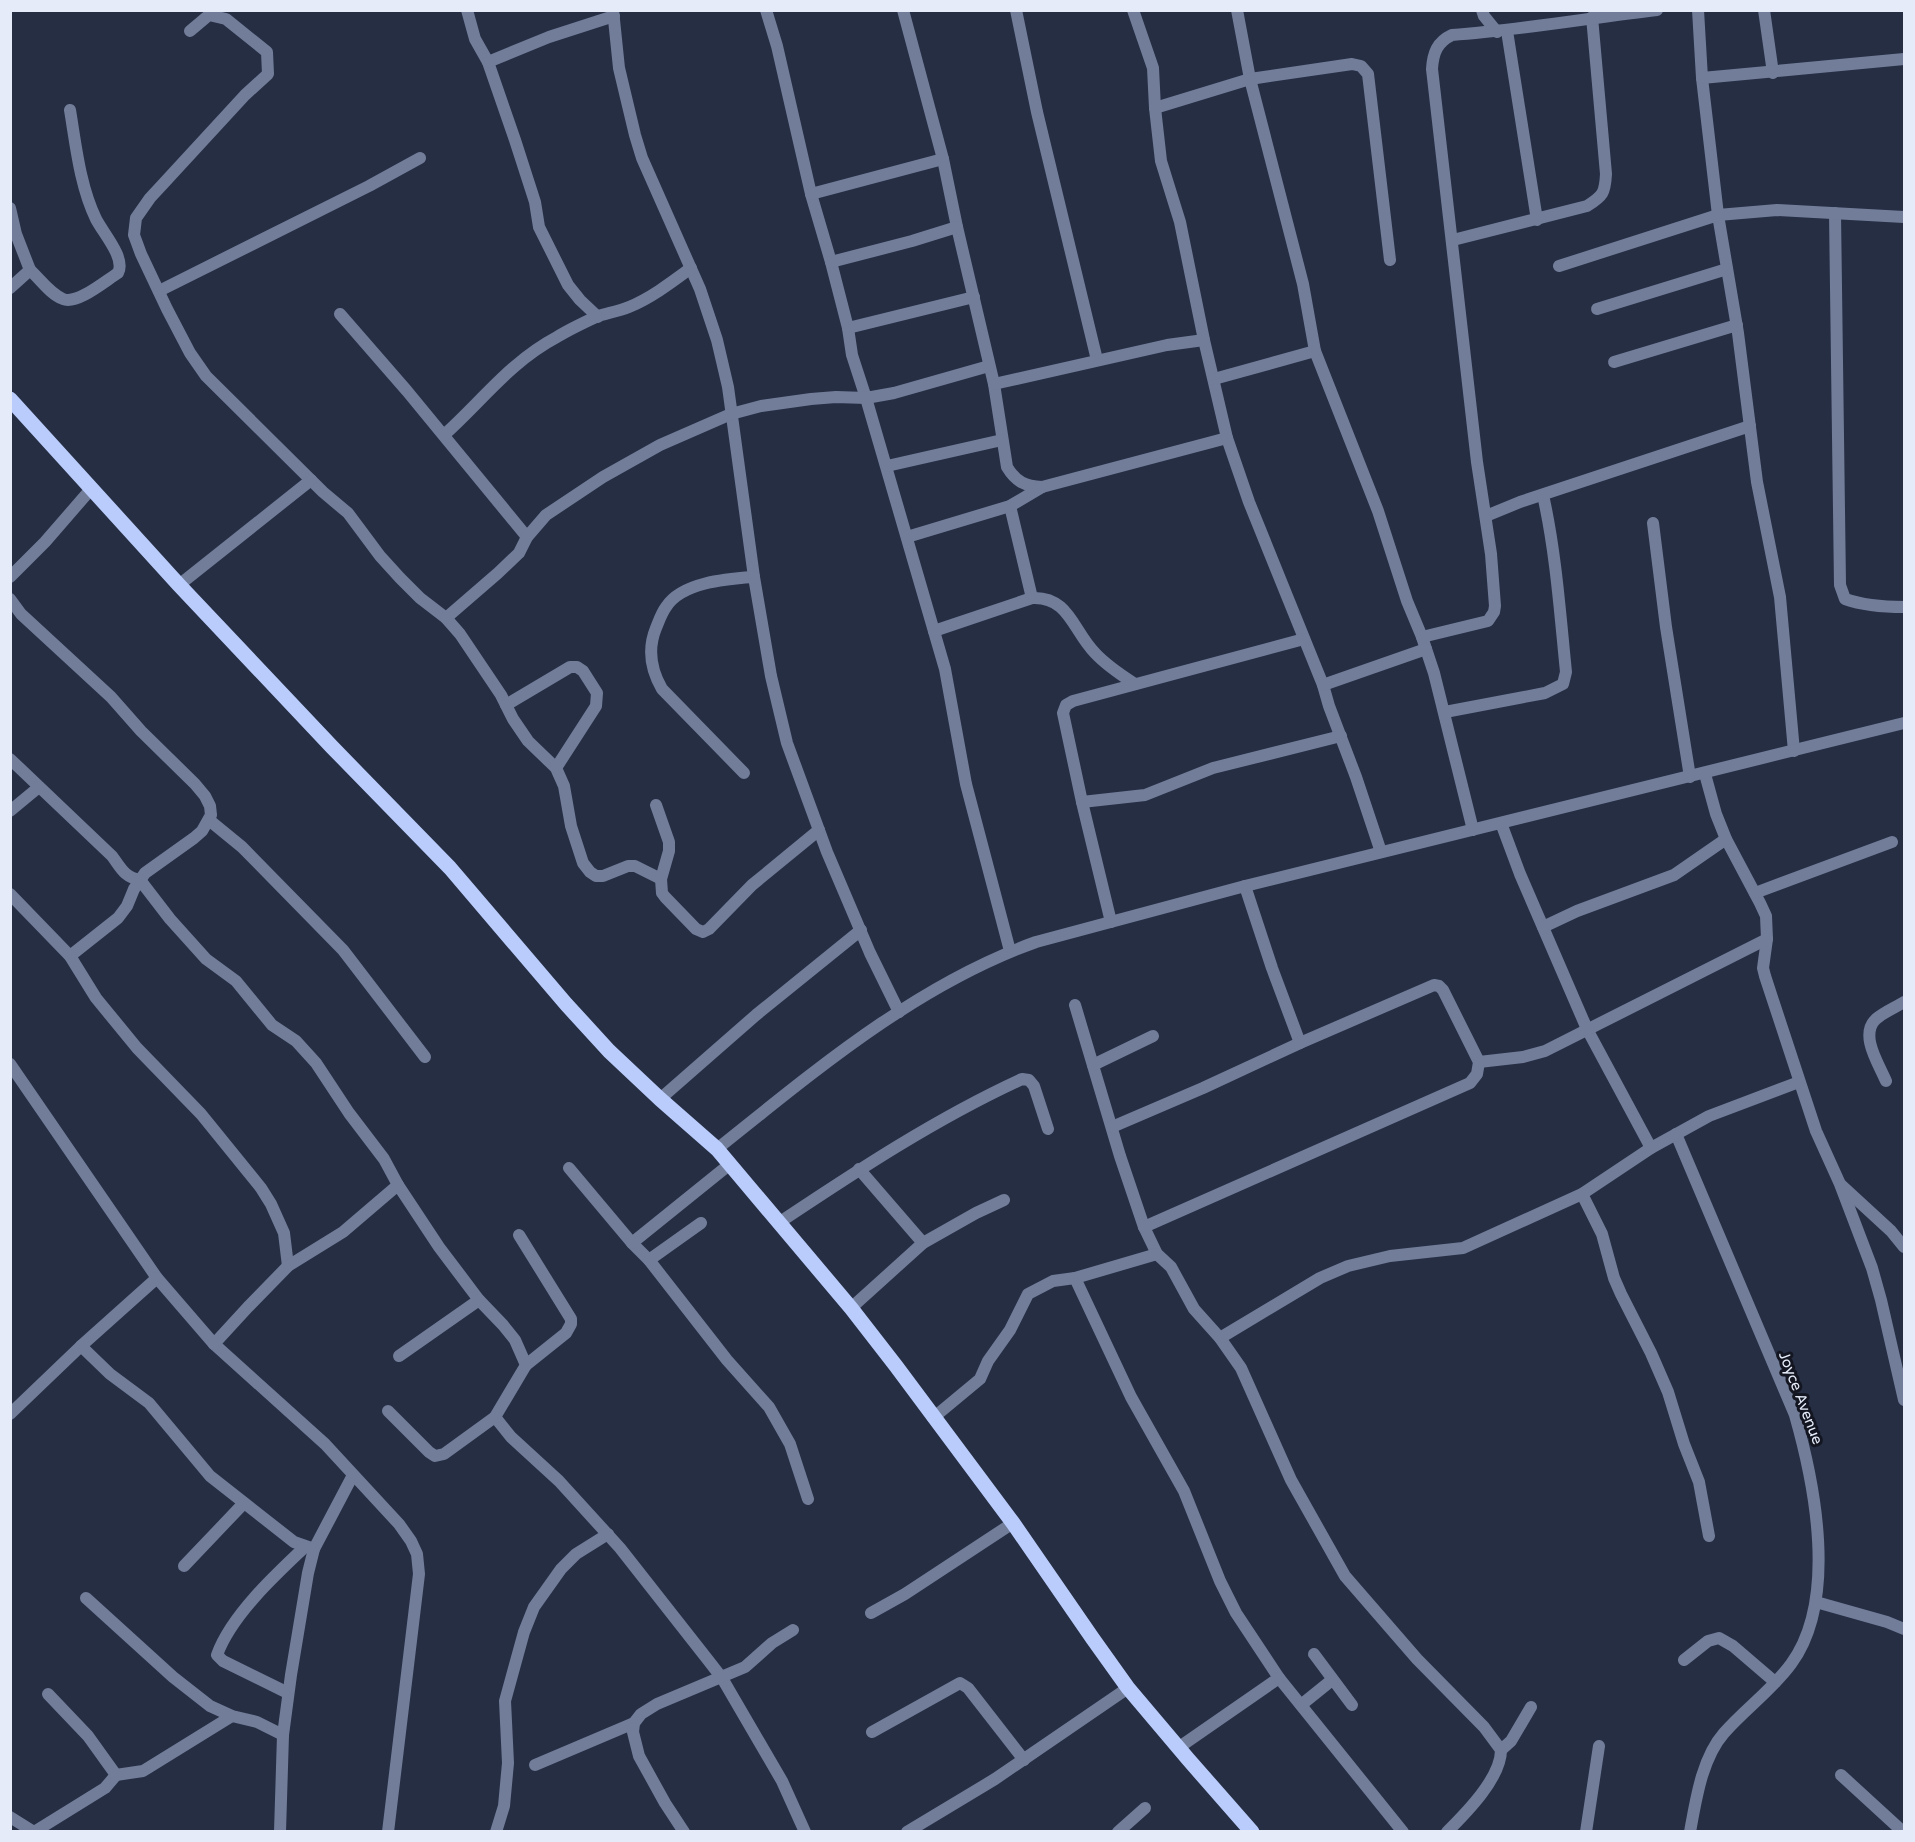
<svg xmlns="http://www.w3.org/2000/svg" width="1915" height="1842" font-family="'Varela Round',sans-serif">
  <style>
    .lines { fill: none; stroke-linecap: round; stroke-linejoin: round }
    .minor { stroke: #727d99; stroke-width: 12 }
    .major { stroke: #baccfb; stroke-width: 15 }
    .labels { text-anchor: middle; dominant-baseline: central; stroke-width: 6; stroke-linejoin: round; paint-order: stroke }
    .street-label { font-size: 15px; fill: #e5ebf9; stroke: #131620 }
  </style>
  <rect width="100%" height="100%" fill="#262e44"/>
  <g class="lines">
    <g class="minor">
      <polyline points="467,10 475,39 488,62 515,140 535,202 539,227 568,285 580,300 598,317"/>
      <polyline points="613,10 619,68 635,135 642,158 700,289 717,340 728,387 754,577 771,676 787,743 827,852 870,953 899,1012"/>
      <polyline points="766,10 777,46 811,194 831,262 848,328 852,355 866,398 945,669 966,784 1010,951"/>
      <path d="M903,10l40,149 14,68 37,157 13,83c9,15 18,19 35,20l185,-49"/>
      <polyline points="1016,10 1037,112 1097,360"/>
      <polyline points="1133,10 1153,68 1155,108 1161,161 1180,222 1204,340 1227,438 1249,502 1323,685 1329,706 1356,777 1381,852"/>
      <polyline points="1237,10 1250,79 1303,284 1315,351 1378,511 1407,601 1422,637 1434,673 1473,830"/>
      <polyline points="1482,10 1484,16 1497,32"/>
      <polyline points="1698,10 1702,78 1718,215 1738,333 1757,482 1780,597 1794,751"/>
      <polyline points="1764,10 1773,73"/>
      <polyline points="190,31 209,15 226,19 267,52 268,74 245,95 163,184 150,198 136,218 134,235 141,254 167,309 190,353 206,376 323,492 348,513 380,556 400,578 420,598 446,618 460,634 501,695 513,719 528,741 556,768 564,786 571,826 583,863 590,872 596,876 603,876 628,866 635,866 661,879 662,893 665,897 696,929 703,932 709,929 752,885 819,830"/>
      <polyline points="1507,31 1537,220"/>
      <polyline points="488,62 549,37 614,16"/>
      <polyline points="1702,78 1904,59"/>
      <polyline points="1155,108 1250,79 1352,64 1361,66 1368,74 1390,260"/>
      <polyline points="811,194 943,159"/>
      <polyline points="10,208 16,234 30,270 10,288"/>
      <path d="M1835,213l5,372 5,14c20,7 39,8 59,8"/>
      <path d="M1453,240l134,-34c16,-10 18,-13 19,-32l-14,-157"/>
      <polyline points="831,262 912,241 957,227"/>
      <polyline points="1559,266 1718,215 1777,210 1904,217"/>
      <path d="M30,270c10,9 20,24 33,29 14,6 42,-18 55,-26 8,-15 -15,-40 -22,-54 -16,-33 -20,-73 -26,-109"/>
      <polyline points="159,291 369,186 420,158"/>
      <polyline points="1597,309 1727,269"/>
      <polyline points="340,314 407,391 527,537"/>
      <polyline points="848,328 974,297"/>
      <polyline points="1614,362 1737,325"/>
      <polyline points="1214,379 1315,351"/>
      <polyline points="994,384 1167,345 1204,340"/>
      <path d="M444,435c39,-35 66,-73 113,-98 13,-8 28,-15 41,-21 10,-3 21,-5 31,-9 22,-9 43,-25 62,-39"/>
      <polyline points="887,466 1002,440"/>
      <polyline points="1010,506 1032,598"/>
      <polyline points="1486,516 1520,502 1750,426"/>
      <polyline points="1653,523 1666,627 1690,777"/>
      <polyline points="907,537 1010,506 1042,487"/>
      <polyline points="10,577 45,542 91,489"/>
      <polyline points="179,585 311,480"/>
      <polyline points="10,599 21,614 111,697 141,731 195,784 205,796 210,806 211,815 202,831 194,838 145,873 134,889 127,906 118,918 70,956"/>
      <polyline points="446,618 498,573 519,553 527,537 546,515 603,477 660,445 731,414 761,406 811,399 836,397 866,398 894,393 989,366"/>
      <path d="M934,631l98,-33c37,-2 41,33 63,55 11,12 26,22 40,31"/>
      <path d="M1422,637l66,-16 6,-9 1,-6 -4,-52 -14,-92 -45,-393c1,-16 5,-27 20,-34 69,-5 137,-17 205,-25"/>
      <polyline points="1323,685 1426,649"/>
      <polyline points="506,705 570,667 577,667 583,671 597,693 596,706 556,768"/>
      <path d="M1445,712l100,-19 18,-9 3,-12c-6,-59 -10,-119 -23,-177"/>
      <path d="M10,759l102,97c9,12 12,21 28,24l30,39 36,40 30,22 36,44 24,16 20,22 33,50 35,46 14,26"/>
      <path d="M744,773l-82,-84c-11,-19 -15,-39 -6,-61 3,-7 5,-14 10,-21 16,-25 61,-28 88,-30"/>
      <polyline points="1705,774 1716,814 1726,839 1760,903 1766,916 1767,939 1763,968 1765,976 1816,1131 1840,1184 1872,1268 1881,1300 1904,1400"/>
      <polyline points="1082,802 1063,713 1066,705 1073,701 1304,639"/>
      <polyline points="656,805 669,842 669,851 661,879"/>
      <polyline points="10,811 39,787"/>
      <polyline points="209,820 242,847 343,950 425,1057"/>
      <polyline points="1501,823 1520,874 1587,1029 1651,1148"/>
      <polyline points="1245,886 1272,968 1300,1043"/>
      <polyline points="1755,893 1892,842"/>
      <polyline points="10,894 70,956 96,998 137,1048 201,1114 261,1188 271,1204 284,1233 288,1266"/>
      <polyline points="1111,922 1082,802 1145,795 1213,768 1341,736"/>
      <polyline points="1543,927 1577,911 1674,875 1726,839"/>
      <path d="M1075,1005l45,151 24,71 13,27 14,13 23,42 26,29 21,30 50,112 54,96 72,83 67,68 17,23c0,28 -35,63 -54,82"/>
      <polyline points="1479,1062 1523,1057 1545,1051 1767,939"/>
      <polyline points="10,1064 157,1278 214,1344 325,1444 399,1524 411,1541 417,1554 419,1574 388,1832"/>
      <polyline points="1093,1065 1153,1036"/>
      <path d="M1886,1081c-7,-17 -27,-46 -10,-62 8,-7 20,-12 28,-17"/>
      <polyline points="660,1099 756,1015 861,930"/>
      <polyline points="1112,1127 1203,1088 1300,1043 1434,985 1439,986 1443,990 1479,1062 1477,1074 1470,1083 1144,1227"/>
      <path d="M1676,1134l119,281c20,70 43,185 -4,249 -19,26 -46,45 -67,69 -22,25 -28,66 -34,99"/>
      <path d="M717,1149c99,-79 199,-164 319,-207l209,-56 659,-163"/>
      <polyline points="569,1168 632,1243 649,1260 727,1360 769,1407 790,1444 808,1499"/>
      <polyline points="859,1169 923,1243"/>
      <polyline points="1841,1185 1891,1231 1904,1247"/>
      <polyline points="1582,1194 1602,1234 1614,1278 1621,1294 1651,1353 1668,1392 1684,1444 1699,1482 1709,1536"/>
      <path d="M780,1222c78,-52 157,-104 242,-143l7,1 5,6 14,43"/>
      <polyline points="519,1235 571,1319 571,1324 566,1333 526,1365"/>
      <polyline points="632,1243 730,1164"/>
      <polyline points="649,1260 701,1223"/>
      <polyline points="1075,1278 1131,1397 1184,1491 1220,1581 1236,1613 1279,1678 1403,1832"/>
      <polyline points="851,1308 923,1243 976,1213 1004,1200"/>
      <polyline points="1220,1338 1320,1278 1348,1266 1390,1256 1463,1248 1582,1194 1651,1148 1709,1116 1799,1082"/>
      <polyline points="214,1344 248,1307 288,1266 343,1232 398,1185 439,1247 479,1300 503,1325 515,1340 526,1365 495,1417 511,1437 559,1481 620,1548 708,1660 722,1678 782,1781 805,1832"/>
      <polyline points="81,1346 110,1374 149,1403 210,1476 294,1542 314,1549"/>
      <polyline points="399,1356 479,1300"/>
      <polyline points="388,1411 429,1452 435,1456 444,1454 495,1417"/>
      <polyline points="10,1414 81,1346 157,1278"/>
      <polyline points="933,1418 980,1379 988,1361 1010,1330 1028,1294 1053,1281 1075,1278 1157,1254"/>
      <polyline points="184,1566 244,1503"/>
      <polyline points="86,1598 173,1677 210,1706 232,1716 257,1722 283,1735"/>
      <polyline points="1816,1602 1887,1622 1904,1629"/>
      <polyline points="871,1613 905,1594 1013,1523"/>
      <polyline points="1314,1654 1352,1705"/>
      <polyline points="1684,1660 1708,1641 1719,1638 1733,1646 1775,1682"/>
      <path d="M288,1693l-65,-32 -6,-6c14,-39 58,-80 88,-108"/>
      <polyline points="1301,1705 1332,1680"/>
      <polyline points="872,1732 960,1683 968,1688 1024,1760"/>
      <polyline points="1178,1748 1279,1678"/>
      <polyline points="1501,1750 1511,1741 1531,1707"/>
      <polyline points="535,1765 634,1723"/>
      <polyline points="116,1775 143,1771 232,1716"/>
      <polyline points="1841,1775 1901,1830"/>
      <polyline points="10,1817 34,1832"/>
      <polyline points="34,1832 105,1788 116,1775 88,1736 48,1694"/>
      <polyline points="280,1832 283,1735 291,1675 308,1573 314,1549 353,1475"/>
      <polyline points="496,1832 504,1806 508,1763 505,1701 524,1632 534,1607 561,1569 576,1554 608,1534"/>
      <polyline points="684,1832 665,1803 639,1756 633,1732 634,1723 641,1714 657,1704 745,1667 772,1643 793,1630"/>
      <polyline points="907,1832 995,1779 1128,1688"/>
      <polyline points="1118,1832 1145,1808"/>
      <polyline points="1586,1832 1599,1746"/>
    </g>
    <polyline class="major" points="10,399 179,585 332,747 450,868 566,1004 609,1051 660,1099 717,1149 851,1308 896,1366 1013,1523 1093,1639 1128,1688 1188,1759 1252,1832"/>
  </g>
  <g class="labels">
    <g class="street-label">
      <text transform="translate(1801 1398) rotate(69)">Joyce Avenue</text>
    </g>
  </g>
  <rect width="1915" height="1842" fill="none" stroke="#e5ebf9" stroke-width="24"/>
</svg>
